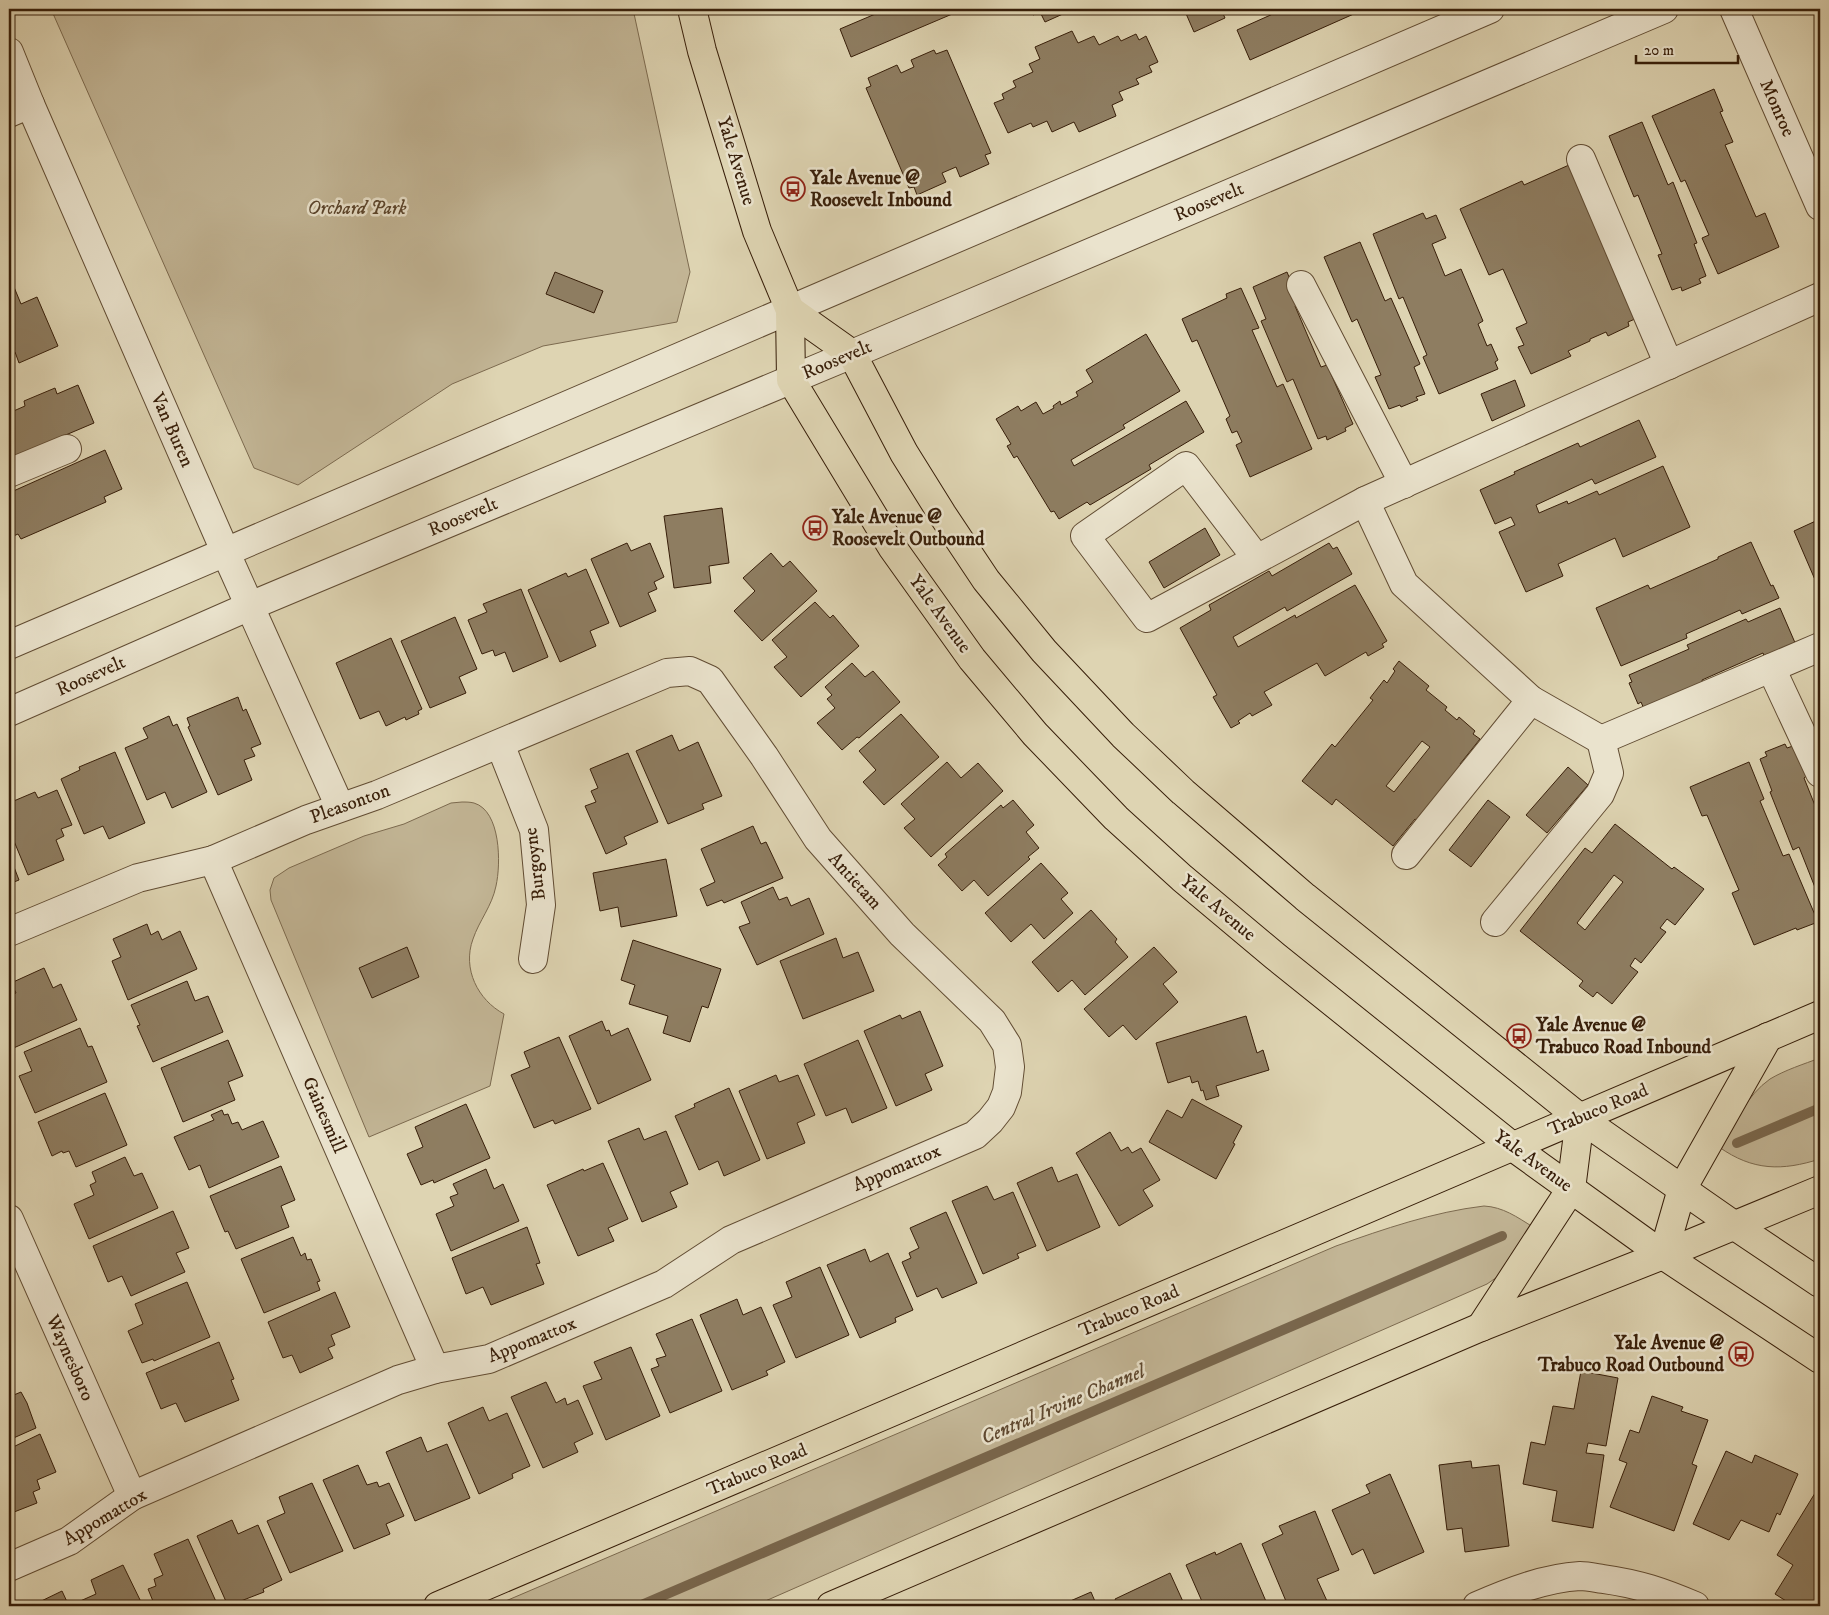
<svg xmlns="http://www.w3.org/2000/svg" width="1829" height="1615" font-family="'IM FELL DW Pica',serif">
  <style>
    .green { fill: #c2b595; stroke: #7c6a4f }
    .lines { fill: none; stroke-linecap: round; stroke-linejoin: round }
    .stream { stroke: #79664c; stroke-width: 10 }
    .building { fill: #8e7d61; stroke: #371e09; fill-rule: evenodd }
    .minor-casing { stroke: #614c33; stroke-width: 30 }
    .major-casing { stroke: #371e09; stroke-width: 30 }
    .minor { stroke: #eae3cd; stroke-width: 28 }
    .major { stroke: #ded4b2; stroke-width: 28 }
    .labels { text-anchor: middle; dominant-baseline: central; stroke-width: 5; stroke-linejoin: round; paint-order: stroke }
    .street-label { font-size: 19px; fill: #371e09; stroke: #eae3cd }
    .poi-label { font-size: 19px; font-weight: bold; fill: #371e09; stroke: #eae3cd; text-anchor: start }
    .park-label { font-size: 19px; font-style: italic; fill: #5a442c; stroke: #eae3cd }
    .water-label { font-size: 20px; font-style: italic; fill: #5e4830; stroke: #eae3cd }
  </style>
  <rect width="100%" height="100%" fill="#ded4b2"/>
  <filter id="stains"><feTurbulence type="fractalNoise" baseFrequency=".004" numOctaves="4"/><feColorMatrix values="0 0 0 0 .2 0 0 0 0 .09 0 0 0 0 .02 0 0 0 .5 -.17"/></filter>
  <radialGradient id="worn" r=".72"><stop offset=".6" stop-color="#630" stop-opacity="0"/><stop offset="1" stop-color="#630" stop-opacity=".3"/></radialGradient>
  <g class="green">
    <polygon points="51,9 633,9 690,272 677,322 543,346 452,384 298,485 254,468"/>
    <path d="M462,802c4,0 8,0 12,1 27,8 27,61 22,83 -4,20 -17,35 -23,53 -11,30 5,61 31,75l-14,72 -121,51 -98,-237 -1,-10 4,-12 15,-10 75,-32 40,-12 47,-21z"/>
    <path d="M1820,1058v101c-38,12 -67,12 -101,-12 15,-23 28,-52 51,-68 15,-9 34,-15 50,-21z"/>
    <path d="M1484,1206c19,1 33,11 49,21l-30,46 -16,11 -733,322h-260l842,-360c48,-17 97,-34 148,-40z"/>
  </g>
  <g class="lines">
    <g class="stream">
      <polyline points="1737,1143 1820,1108"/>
      <polyline points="639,1606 1502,1236"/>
    </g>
  </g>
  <g class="building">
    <polygon points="887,9 964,9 851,57 840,29"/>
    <polygon points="1030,9 1074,9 1045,22 1040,12 1033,15"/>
    <polygon points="1184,9 1221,9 1225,18 1194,32"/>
    <polygon points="1284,9 1365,9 1250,60 1237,30"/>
    <polygon points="1072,31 1078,43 1094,36 1099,45 1118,36 1121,41 1136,34 1139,40 1146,36 1158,62 1149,66 1152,72 1136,79 1139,84 1119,92 1123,100 1112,105 1116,116 1079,132 1074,122 1052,132 1047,121 1033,127 1031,123 1008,133 994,103 1004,99 1002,94 1016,87 1013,81 1033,72 1029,64 1040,59 1035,47"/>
    <polygon points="934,50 936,54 947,50 991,153 985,155 989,164 960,177 956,167 942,173 946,182 917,195 914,187 909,188 866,88 871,86 868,78 897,65 901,73 914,67 911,60"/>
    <polygon points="1714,89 1723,111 1720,112 1733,142 1725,145 1756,217 1765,213 1779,247 1718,274 1702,238 1709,235 1685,180 1681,182 1652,116"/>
    <polygon points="1642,122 1668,185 1673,182 1697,243 1694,244 1706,276 1699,279 1701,283 1682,291 1681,287 1672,290 1658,255 1662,254 1638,195 1634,197 1609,136"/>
    <polygon points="1569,165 1594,222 1627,286 1621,289 1635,319 1628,322 1629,326 1608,336 1606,332 1590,339 1590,341 1568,351 1571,356 1531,374 1518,347 1524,345 1516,328 1527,323 1503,269 1489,275 1460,209 1522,181 1524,185"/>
    <polygon points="1423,213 1426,219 1436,215 1446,238 1432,244 1445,276 1461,269 1483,321 1478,324 1487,346 1491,344 1498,360 1495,362 1498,369 1439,394 1423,357 1427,355 1403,297 1399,299 1373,234"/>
    <polygon points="1360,242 1385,301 1391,298 1420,364 1414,367 1425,394 1416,397 1418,400 1401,407 1400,405 1389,409 1375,377 1381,375 1357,319 1352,322 1324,257"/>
    <polygon points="555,272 603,291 594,313 546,294"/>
    <polygon points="1287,272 1300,304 1295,306 1321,367 1327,365 1353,424 1345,428 1346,431 1327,440 1326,436 1318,439 1293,379 1287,382 1261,321 1266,319 1253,287"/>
    <polygon points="9,275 21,304 37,297 58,346 19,363 15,352 9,354"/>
    <polygon points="1241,288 1259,328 1252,330 1277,387 1283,384 1312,449 1250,477 1236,445 1242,442 1237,431 1232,433 1226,419 1230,416 1197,340 1192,342 1182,319 1227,298 1226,294"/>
    <polygon points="1146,334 1180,391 1123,425 1125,428 1071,460 1074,466 1186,401 1204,432 1149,465 1151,469 1090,505 1087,502 1059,519 1054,511 1051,512 1017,456 1014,458 1007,446 1011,444 996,419 1018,406 1021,411 1036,402 1043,414 1054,408 1053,406 1060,401 1061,405 1078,396 1076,392 1093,382 1086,370"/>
    <polygon points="1515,380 1525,406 1492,421 1481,394"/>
    <polygon points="78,385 94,423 9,459 9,413 25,406 24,401 55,388 57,394"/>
    <polygon points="1639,420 1656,457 1595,484 1592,479 1536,505 1539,513 1567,501 1568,504 1597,491 1599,495 1663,466 1690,527 1623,557 1615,538 1558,564 1563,576 1526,592 1499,532 1515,525 1511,517 1495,524 1480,490 1515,474 1514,472 1578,443 1580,447"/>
    <polygon points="105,450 122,489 104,497 106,502 21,539 18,534 9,538 9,493"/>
    <polygon points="722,508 729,563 709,566 711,583 674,588 664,516"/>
    <polygon points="1820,519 1820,581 1816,582 1794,531"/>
    <polygon points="1205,528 1220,555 1164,588 1149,562"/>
    <polygon points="1751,542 1771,586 1773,585 1779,598 1742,614 1740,610 1686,634 1687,638 1621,666 1596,608 1648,585 1650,589 1718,559 1718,557"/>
    <polygon points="627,543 631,551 650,543 664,577 654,582 657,589 648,593 656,611 620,627 591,559"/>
    <polygon points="1329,543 1333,549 1337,547 1352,574 1287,611 1285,607 1233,637 1238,647 1295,615 1296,618 1355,585 1387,641 1382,644 1384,647 1368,656 1366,652 1325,676 1317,663 1264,692 1272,705 1252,716 1250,713 1238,721 1240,723 1231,728 1213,697 1217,695 1180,628 1211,610 1209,605 1269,571 1272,576"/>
    <polygon points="771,553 783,567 790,561 817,591 762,641 734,611 755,591 743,578"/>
    <polygon points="586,569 609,623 590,631 596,646 560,662 528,590 566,573 568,577"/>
    <polygon points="521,589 548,657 513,672 505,652 495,656 493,650 482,654 468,620 487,612 483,604"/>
    <polygon points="815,602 830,618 833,615 859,646 801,697 774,667 787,657 772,640"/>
    <polygon points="1780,608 1796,645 1765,658 1763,653 1702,680 1703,684 1644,709 1641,702 1638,704 1629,683 1632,682 1629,675 1689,649 1687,645 1746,619 1748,622"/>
    <polygon points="455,617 477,669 459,677 466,693 430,708 401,641"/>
    <polygon points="391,638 422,709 418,711 419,714 406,720 405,717 386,726 379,711 360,719 336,663"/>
    <path d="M1399,661l30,25 -3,4 21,17 -2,3 12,10 2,-3 16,14 -2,3 7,5 -20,25 4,3 -45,55 -4,-3 -22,27 -57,-47 -4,6 -30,-24 30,-37 3,3 38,-47 -3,-2 14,-18 3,3 8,-12 -2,-2zM1422,741l8,6 -36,45 -8,-6z"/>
    <polygon points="852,663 865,677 873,671 900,702 859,738 857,737 842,750 817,723 835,708 827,699 832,695 825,687"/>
    <polygon points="238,697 243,711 246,709 261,744 251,748 255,756 244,760 252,780 218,795 188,727 190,726 187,718"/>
    <polygon points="901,714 939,757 884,805 863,782 876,770 859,751"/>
    <polygon points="169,716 173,726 177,724 207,792 172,808 165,792 147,800 125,748 148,738 143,728"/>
    <polygon points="672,735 679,751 698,742 722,796 702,804 704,809 668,824 636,751"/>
    <polygon points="1785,744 1787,748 1796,745 1808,775 1804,778 1820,818 1820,900 1799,847 1793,850 1770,792 1772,791 1760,759 1767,756 1765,752"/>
    <polygon points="115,752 145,823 109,839 103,826 84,834 61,779 80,770 79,767"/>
    <polygon points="628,753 658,822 624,837 627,844 606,854 585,806 596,802 591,791 598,788 590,769"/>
    <polygon points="947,762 961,778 978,763 1003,791 931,857 904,828 915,819 901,804"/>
    <polygon points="1749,762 1764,799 1760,801 1783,856 1789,854 1818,922 1797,930 1796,928 1754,945 1732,893 1739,890 1707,815 1702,816 1690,787"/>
    <polygon points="1568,767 1588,785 1547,833 1526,815"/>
    <polygon points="57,790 72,825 61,829 64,836 56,840 64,860 28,875 9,829 9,803 35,792 38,798"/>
    <polygon points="1013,800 1034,825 1026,832 1039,848 1028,857 1030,859 988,896 974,880 962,891 938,865 947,857 945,854 1001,805 1003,808"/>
    <polygon points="1488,800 1510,817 1471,867 1449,850"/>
    <path d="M1615,824l57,45 2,-2 30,22 -29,36 -8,-6 -7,9 6,4 -25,31 -6,-5 -5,8 8,6 -26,32 -15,-12 -4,5 -14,-11 4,-5 -63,-50 65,-83 7,5zM1614,875l9,7 -38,48 -8,-7z"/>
    <polygon points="753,826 761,844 766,842 783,878 724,903 722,900 707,906 700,889 715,882 701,849"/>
    <polygon points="9,854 19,880 9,884"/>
    <polygon points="666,859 677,916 621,927 618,907 600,911 593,873"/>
    <polygon points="1041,863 1068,893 1061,899 1073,913 1044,939 1031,924 1011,942 985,913"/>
    <polygon points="773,887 779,900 787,897 791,906 809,898 824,934 757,965 739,927 750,923 741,902"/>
    <polygon points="1091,910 1117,939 1115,942 1128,957 1085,995 1072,980 1058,992 1032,962"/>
    <polygon points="147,924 151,935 158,931 162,940 180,931 197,969 128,1000 112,961 121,957 113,939"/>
    <polygon points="836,938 843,958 858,952 874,991 803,1019 780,961"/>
    <polygon points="633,940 721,969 708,1008 702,1006 690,1042 663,1033 668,1016 629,1004 635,985 621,980"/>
    <polygon points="407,947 419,977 372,998 359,968"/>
    <polygon points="1154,947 1177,972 1163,984 1178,1002 1136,1040 1123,1025 1109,1037 1084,1009"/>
    <polygon points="44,968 53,988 61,984 77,1020 9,1050 9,1004 12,1003 9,996 16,993 11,983"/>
    <polygon points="187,981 195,1001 208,996 223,1032 153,1062 137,1026 140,1025 131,1005"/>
    <polygon points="920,1011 943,1066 925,1074 932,1090 896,1106 864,1031 900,1015 902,1019"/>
    <polygon points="1246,1016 1257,1053 1263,1050 1269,1070 1216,1086 1219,1096 1206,1100 1203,1090 1201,1091 1198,1081 1192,1083 1190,1076 1168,1083 1156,1043"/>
    <polygon points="602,1021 606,1031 609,1030 611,1036 628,1028 651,1080 598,1104 569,1036"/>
    <polygon points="80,1028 88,1047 92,1046 107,1082 35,1113 19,1076 32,1071 24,1052"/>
    <polygon points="559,1037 591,1109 555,1124 553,1120 534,1128 511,1075 530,1067 524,1052"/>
    <polygon points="228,1040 243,1076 228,1082 235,1100 183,1122 161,1068"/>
    <polygon points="858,1040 887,1108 852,1123 846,1108 826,1116 804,1064"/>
    <polygon points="776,1075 779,1082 798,1075 815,1115 797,1123 805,1143 767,1159 739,1091"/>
    <polygon points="729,1088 760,1160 724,1176 718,1161 699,1170 675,1116 695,1107 694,1104"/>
    <polygon points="105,1093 127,1145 76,1167 69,1151 63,1153 62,1151 52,1156 38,1122"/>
    <polygon points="1192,1099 1242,1126 1233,1143 1235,1144 1216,1179 1149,1142 1167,1110 1182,1118"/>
    <polygon points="466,1104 490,1158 434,1183 433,1180 421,1185 407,1154 423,1147 415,1127"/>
    <polygon points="222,1110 224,1115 228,1114 232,1124 238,1122 242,1130 263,1121 279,1157 209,1188 200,1165 189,1170 174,1137 214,1120 211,1115"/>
    <polygon points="639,1128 644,1140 666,1131 688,1184 670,1192 677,1207 642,1222 608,1141"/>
    <polygon points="1110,1132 1121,1151 1128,1147 1132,1153 1141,1148 1160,1180 1143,1190 1153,1206 1119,1226 1076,1153"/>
    <polygon points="125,1157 134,1176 142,1173 158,1208 89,1239 74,1204 94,1195 90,1185 96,1182 92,1172"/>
    <polygon points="603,1163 628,1219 608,1228 614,1241 578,1256 547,1185 583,1169 584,1171"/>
    <polygon points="281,1166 295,1200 281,1206 289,1227 236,1249 228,1231 225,1232 210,1196"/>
    <polygon points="1052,1167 1058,1182 1077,1174 1100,1227 1047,1251 1017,1183"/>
    <polygon points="486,1169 494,1189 503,1184 519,1221 451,1251 436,1214 454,1206 450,1197 458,1194 453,1184"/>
    <polygon points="987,1186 994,1200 1013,1192 1036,1246 1017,1254 1019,1258 983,1274 952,1201"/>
    <polygon points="173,1211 189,1248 176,1253 185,1272 131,1296 122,1276 108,1282 93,1246"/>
    <polygon points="946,1212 977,1283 942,1298 937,1288 917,1297 902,1262 911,1258 909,1253 919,1248 910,1228"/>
    <polygon points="527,1227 540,1263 536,1264 544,1284 491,1305 483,1287 466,1294 452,1258"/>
    <polygon points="293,1237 301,1256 305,1253 307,1260 311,1259 320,1281 317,1282 320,1290 264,1313 241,1259"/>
    <polygon points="865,1249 870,1262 888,1253 913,1310 895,1318 896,1322 860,1338 827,1265"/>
    <polygon points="820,1267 849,1335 796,1358 773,1305 792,1297 786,1282"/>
    <polygon points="187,1282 210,1337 154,1361 153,1359 142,1363 128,1331 143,1324 135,1304"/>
    <polygon points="335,1292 350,1327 331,1335 335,1345 328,1348 333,1358 300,1373 292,1355 283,1358 268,1322"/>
    <polygon points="737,1299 743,1315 761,1307 785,1362 766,1371 768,1375 732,1390 700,1315"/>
    <polygon points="692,1319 722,1391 670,1413 651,1369 659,1366 656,1359 666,1356 656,1334"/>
    <polygon points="219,1342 234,1379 231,1380 239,1400 185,1422 176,1403 161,1409 146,1373"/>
    <polygon points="631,1347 660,1416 606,1440 583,1386 602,1379 594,1362"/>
    <polygon points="1581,1371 1618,1378 1606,1446 1588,1443 1586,1453 1604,1455 1593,1528 1552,1521 1557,1491 1523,1484 1531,1442 1545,1445 1553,1406 1574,1409"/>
    <polygon points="546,1382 556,1403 565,1398 567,1405 578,1400 593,1434 574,1443 578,1452 543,1468 511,1397"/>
    <polygon points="21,1392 27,1403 36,1428 9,1440 9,1397"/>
    <polygon points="1652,1396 1683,1407 1681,1411 1708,1420 1692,1464 1697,1466 1674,1531 1610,1507 1627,1463 1619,1460 1630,1430 1639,1433"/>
    <polygon points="483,1407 489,1421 507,1413 530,1466 512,1474 513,1478 479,1494 448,1423"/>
    <polygon points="40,1434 56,1472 37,1480 40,1489 33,1492 37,1503 9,1514 9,1449"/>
    <polygon points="421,1437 427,1452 447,1444 470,1498 415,1521 386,1452"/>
    <polygon points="1726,1451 1752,1463 1755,1455 1798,1474 1780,1515 1777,1513 1769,1532 1741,1520 1729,1540 1693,1524"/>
    <polygon points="1471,1461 1472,1468 1499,1465 1509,1546 1465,1552 1462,1528 1447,1530 1439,1465"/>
    <polygon points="358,1465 367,1485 377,1482 379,1487 389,1483 404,1516 386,1524 390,1534 354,1549 323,1480"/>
    <polygon points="1390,1474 1424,1552 1374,1574 1363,1549 1352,1555 1332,1510 1370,1493 1366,1485"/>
    <polygon points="312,1483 343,1551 290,1573 267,1521 285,1513 279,1497"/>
    <polygon points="1820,1485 1820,1598 1815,1606 1794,1606 1775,1594 1793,1565 1777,1555"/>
    <polygon points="1315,1511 1339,1570 1317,1579 1327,1601 1315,1606 1288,1606 1262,1544 1283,1534 1279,1526"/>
    <polygon points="232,1520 238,1534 258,1525 282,1580 263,1589 264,1592 228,1606 197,1536"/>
    <polygon points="188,1539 218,1606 155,1606 148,1589 156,1586 154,1579 163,1575 154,1554"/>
    <polygon points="1241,1543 1268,1606 1204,1606 1186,1565 1215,1552 1216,1555"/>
    <polygon points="123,1565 143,1606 80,1606 78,1602 96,1594 91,1580"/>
    <polygon points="1170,1573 1185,1606 1118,1606 1115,1599"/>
    <polygon points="62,1591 69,1606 31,1606"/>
    <polygon points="1091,1592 1097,1606 1070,1606 1068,1602"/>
  </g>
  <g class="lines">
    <g class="minor-casing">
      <g id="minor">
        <polyline points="1734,9 1820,206"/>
        <polyline points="9,52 30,104 225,551 340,807"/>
        <polyline points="9,113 30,104"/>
        <polyline points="1581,159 1669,365"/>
        <polyline points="1301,285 1404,484"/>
        <polyline points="1820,297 1365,501 1404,584 1531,700 1601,740 1820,647"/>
        <polyline points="9,473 67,449"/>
        <polyline points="1257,559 1186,466 1085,536 1147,618 1365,501"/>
        <polyline points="9,645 1490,9"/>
        <polyline points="1771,668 1820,773"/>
        <polyline points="9,712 250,606 852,354 1664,9"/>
        <polyline points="500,744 534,830 541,905 533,959"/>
        <polyline points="1406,855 1531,700"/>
        <polyline points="213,860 435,1369"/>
        <polyline points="1495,922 1600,794 1609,773 1601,740"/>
        <polyline points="9,932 138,878 213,860 306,820 377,795 667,673 690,671 710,680 764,756 818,839 902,934 992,1021 1007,1045 1010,1067 1007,1092 1001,1107 990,1121 975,1135 731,1240 664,1284 489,1359 435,1369 398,1380 132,1496 69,1541 9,1567"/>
        <polyline points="9,1219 132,1496"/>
        <path d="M1477,1606c32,-14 68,-28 103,-30 8,0 16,2 23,3 36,5 59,13 92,27"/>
      </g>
    </g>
    <g class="major-casing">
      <g id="major">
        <polyline points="692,9 702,51 757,231 790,310 791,380 892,547 972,659 1035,734 1116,818 1182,878 1275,956 1513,1147 1663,1255 1820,1359"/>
        <polyline points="790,310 852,354 904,453 942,514 986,580 1044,651 1123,735 1183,792 1305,897 1580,1118 1735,1226 1820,1283"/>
        <polyline points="1663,1255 1682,1189 1768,1037"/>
        <polyline points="1481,1327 1571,1189 1580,1118"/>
        <polyline points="438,1606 1820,1015"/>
        <polyline points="831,1606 1481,1327 1663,1255 1820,1190"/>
      </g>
    </g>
    <use href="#minor" class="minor"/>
    <use href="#major" class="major"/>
  </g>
  <defs>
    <g id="bus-ring" transform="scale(1.25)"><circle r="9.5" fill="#eae3cd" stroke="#8f2418" stroke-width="1.5"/><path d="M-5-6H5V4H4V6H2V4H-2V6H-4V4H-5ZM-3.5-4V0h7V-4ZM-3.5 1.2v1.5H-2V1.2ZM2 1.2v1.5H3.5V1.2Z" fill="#8f2418"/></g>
  </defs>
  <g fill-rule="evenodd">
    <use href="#bus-ring" x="793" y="189"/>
    <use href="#bus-ring" x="815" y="528"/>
    <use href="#bus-ring" x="1519" y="1036"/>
    <use href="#bus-ring" x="1741" y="1354"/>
  </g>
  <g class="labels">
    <g class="street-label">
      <text transform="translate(1777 108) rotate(66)">Monroe</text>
      <text transform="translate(736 161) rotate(73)">Yale Avenue</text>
      <text transform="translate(1209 202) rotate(-23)">Roosevelt</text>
      <text transform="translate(837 360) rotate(-23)">Roosevelt</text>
      <text transform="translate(172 430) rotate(66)">Van Buren</text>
      <text transform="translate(463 517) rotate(-23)">Roosevelt</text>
      <text transform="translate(940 614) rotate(54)">Yale Avenue</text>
      <text transform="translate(91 676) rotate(-24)">Roosevelt</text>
      <text transform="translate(350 804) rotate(-20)">Pleasonton</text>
      <text transform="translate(535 864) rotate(-97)">Burgoyne</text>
      <text transform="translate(855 881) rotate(48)">Antietam</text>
      <text transform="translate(1218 908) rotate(40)">Yale Avenue</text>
      <text transform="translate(1598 1110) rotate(-23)">Trabuco Road</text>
      <text transform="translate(324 1115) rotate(66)">Gainesmill</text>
      <text transform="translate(1533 1161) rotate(36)">Yale Avenue</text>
      <text transform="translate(897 1168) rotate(-23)">Appomattox</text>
      <text transform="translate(1129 1311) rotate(-23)">Trabuco Road</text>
      <text transform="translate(532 1340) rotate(-22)">Appomattox</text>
      <text transform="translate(70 1358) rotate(66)">Waynesboro</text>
      <text transform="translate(757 1470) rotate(-23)">Trabuco Road</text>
      <text transform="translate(105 1517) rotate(-31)">Appomattox</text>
    </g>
    <g class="poi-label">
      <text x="810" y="178">Yale Avenue @<tspan x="810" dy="22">Roosevelt Inbound</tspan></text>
      <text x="832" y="517">Yale Avenue @<tspan x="832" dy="22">Roosevelt Outbound</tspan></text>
      <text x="1536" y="1025">Yale Avenue @<tspan x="1536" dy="22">Trabuco Road Inbound</tspan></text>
      <text x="1724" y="1343" text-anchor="end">Yale Avenue @<tspan x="1724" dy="22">Trabuco Road Outbound</tspan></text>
    </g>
    <g class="park-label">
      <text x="357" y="208">Orchard Park</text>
    </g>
    <g class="water-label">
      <text transform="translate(1063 1405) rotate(-23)">Central Irvine Channel</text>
    </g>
  </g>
  <rect width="1829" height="1615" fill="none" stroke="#ded4b2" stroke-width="30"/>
  <rect x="10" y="10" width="1809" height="1595" fill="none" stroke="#371e09" stroke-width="2.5"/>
  <rect x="15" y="15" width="1799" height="1585" fill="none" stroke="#371e09"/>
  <path d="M1636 55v8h102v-8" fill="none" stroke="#371e09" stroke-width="2.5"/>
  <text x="1644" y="55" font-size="15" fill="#371e09" stroke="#eae3cd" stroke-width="4" paint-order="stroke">20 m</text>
  <rect width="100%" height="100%" filter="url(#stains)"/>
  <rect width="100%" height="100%" fill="url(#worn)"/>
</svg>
